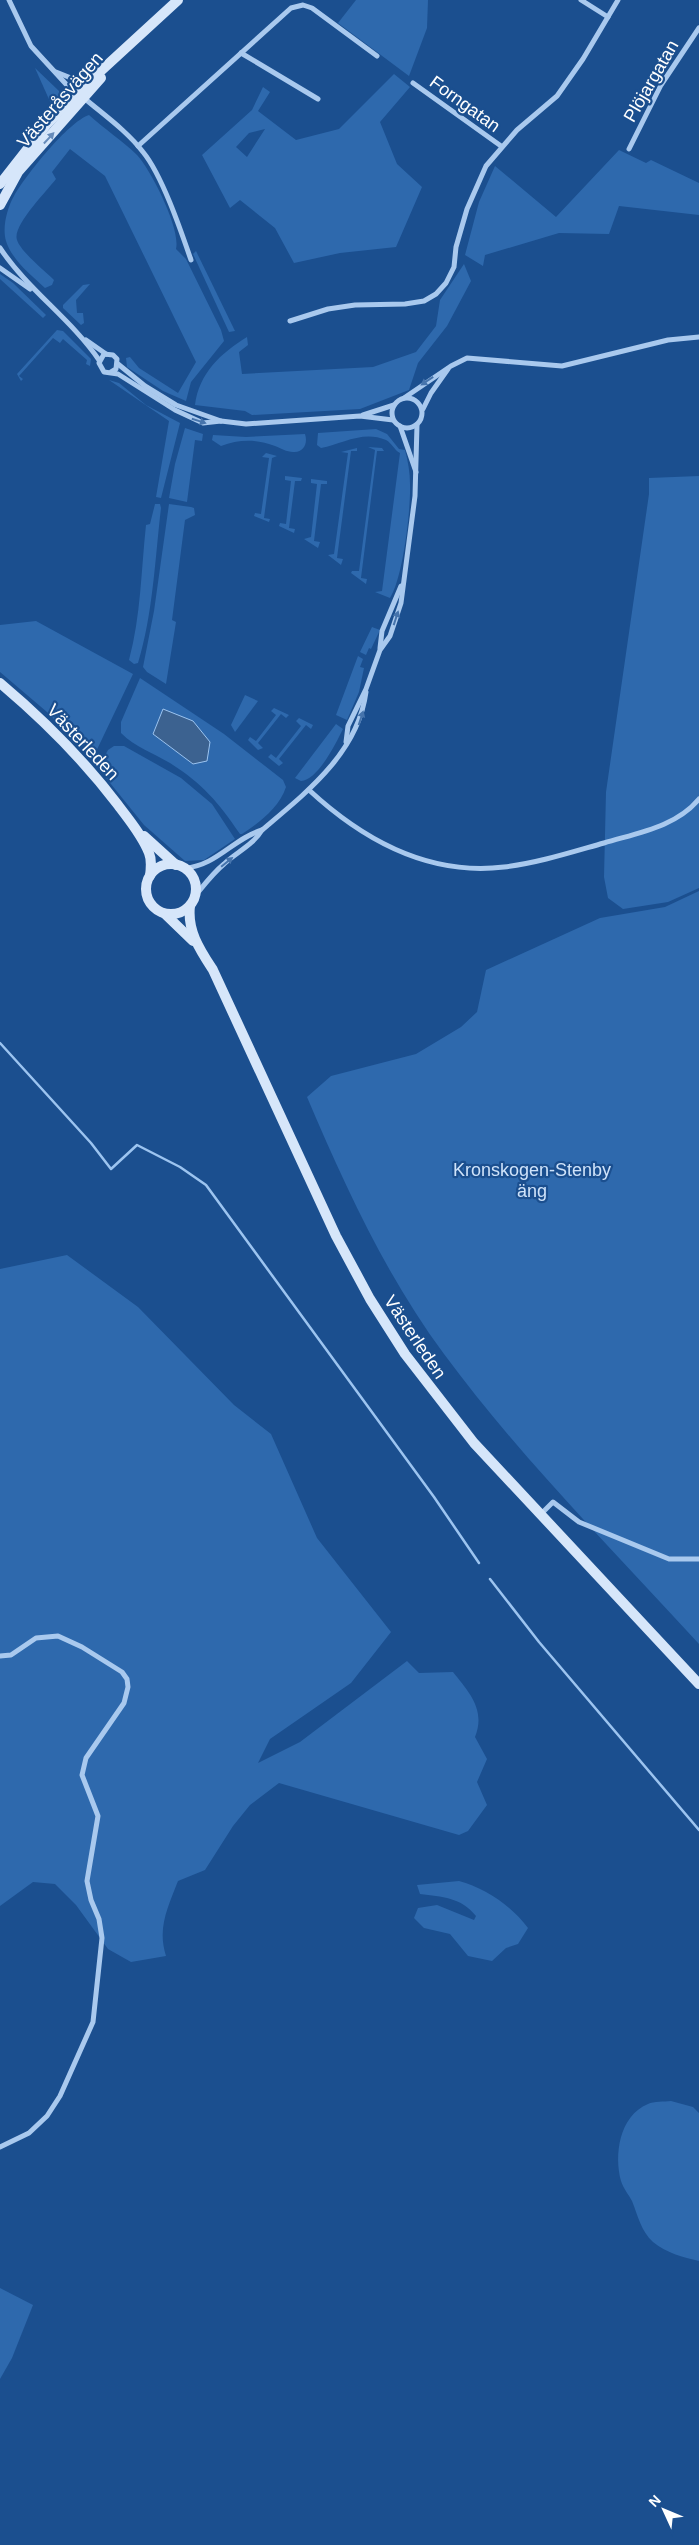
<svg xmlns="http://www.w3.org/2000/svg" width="699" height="2545" font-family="Helvetica,sans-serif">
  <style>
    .green { fill: #2e69ad; fill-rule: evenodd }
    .water { fill: #3c6290; stroke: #9cc4f0 }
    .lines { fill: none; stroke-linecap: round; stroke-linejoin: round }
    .stream { stroke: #9cc4f0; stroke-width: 2.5 }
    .street { stroke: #a9c9ee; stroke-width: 5 }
    .secondary { stroke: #d6e6fa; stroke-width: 10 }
    .oneway { fill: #668bba }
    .oneway2 { fill: #4674ac }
    .labels { text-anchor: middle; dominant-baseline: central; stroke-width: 4.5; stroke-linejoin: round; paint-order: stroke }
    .street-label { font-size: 18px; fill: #fff; stroke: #1b4f8f }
    .park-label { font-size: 18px; fill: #cfe3fa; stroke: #1b4f8f }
  </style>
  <rect width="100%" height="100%" fill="#1b4f8f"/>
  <g class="green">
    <polygon points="356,0 428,0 427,28 409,76 338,23"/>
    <polygon points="35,68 59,91 60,96 52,106"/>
    <path d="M394,74l16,13 -30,35 17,42 25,23 -26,60 -56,6 -46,10 -19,-35 -35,-28 -10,8 -28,-53 50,-45 11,-23 7,5 -12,19 38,29 43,-11zM265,129l-18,28 -11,-10 13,-14z"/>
    <path d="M89,115c15,14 33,25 48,40 14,15 44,74 39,94l10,10 35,71 3,11 -33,41 -5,19 -23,-10 -36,-24 -1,-9 4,-1 9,11 39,25 18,-31 -91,-186 -35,-27 -18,23 4,7c-10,13 -44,47 -39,61 4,12 28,31 37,40l-2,5 -7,3c-14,-13 -33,-28 -39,-47 -4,-13 1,-33 8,-45 12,-21 54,-74 75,-81z"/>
    <polygon points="619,150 646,163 651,160 699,183 699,215 619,206 609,234 559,233 485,255 483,266 465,255 479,202 495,166 556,217"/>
    <polygon points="196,251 235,331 229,332 193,254"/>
    <path d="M464,264l7,17 -24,45 -29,37 -9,27 -49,19 -108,6 -7,-4 -50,-6c4,-32 26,-52 52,-68l1,8 -9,7 3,22 131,-7 43,-15 20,-26 4,-26z"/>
    <polygon points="0,274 13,283 46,315 43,318 0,279"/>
    <polygon points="90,284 76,300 77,313 83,313 84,323 81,325 63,308 63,305 83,285"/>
    <polygon points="57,330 63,331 91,359 90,366 86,364 87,360 63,339 60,343 53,338 19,376 23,379 21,381 17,374"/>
    <polygon points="109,380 119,383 146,405 180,423 161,498 156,497 169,421"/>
    <polygon points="185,428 203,434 202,441 195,440 187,502 169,498 175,464"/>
    <path d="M376,429l11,5 12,15 6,1c3,11 5,23 5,34 1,25 -7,94 -20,114l-15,-6 7,-1 18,-138c-6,-3 -8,-10 -14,-13 -23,-10 -44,4 -65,8l-4,-3 1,-12z"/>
    <path d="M305,434c3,9 -1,19 -12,18 -6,0 -13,-4 -18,-6 -18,-7 -36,-7 -54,0l-9,-6 1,-5 33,2z"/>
    <polygon points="368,447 382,448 384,451 377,451 361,578 367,579 366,584 351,573 352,571 359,571 375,450"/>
    <polygon points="357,448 357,451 351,451 337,558 343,559 341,565 328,555 334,554 348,453 341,452"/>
    <polygon points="266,453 277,456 272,458 264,518 270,519 269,522 254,516 255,513 261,514 269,458 262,457"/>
    <polygon points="285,476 302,478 301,481 295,481 289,528 295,529 294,533 279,526 280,523 286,524 291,481 285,480"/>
    <polygon points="699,476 699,888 668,902 623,909 608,898 604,877 606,792 649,494 649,478"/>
    <polygon points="311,479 327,481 327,484 321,484 314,541 320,542 318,548 304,539 311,537 317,484 311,483"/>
    <path d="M155,504h5l1,4c-6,51 -8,106 -23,155l-4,1 -5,-4c12,-45 12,-89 17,-135l4,-1z"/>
    <polygon points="169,504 191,507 194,508 195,515 185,520 172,620 176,622 166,684 147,672 143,667 154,611"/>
    <polygon points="36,621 133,674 92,760 47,712 0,672 0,625"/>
    <polygon points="372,627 380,630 371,649 369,648 366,655 360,652"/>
    <polygon points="358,656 363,659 360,667 364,668 359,692 347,720 336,715"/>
    <path d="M140,678l84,56 59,46 3,7c-7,21 -26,35 -44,47h-2c-22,-32 -37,-50 -70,-71 -17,-10 -35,-16 -49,-30v-11zM163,709l30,55 -40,-30z"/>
    <polygon points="245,695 258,701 235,732 231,725"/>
    <polygon points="274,708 289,715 286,718 281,714 258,743 263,748 258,750 248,740 250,737 256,741 276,715 271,711"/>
    <polygon points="299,718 313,725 311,729 306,725 279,759 283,763 279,766 268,757 271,754 276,758 301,726 296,721"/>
    <path d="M336,724l7,5c-7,14 -25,51 -42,52l-6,-3z"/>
    <polygon points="114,746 124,746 181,778 212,804 235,839 204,860 185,861 144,825 98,768 108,750"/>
    <path d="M699,891v753c-87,-95 -179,-187 -255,-290 -58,-78 -99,-168 -137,-257l24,-21 85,-22 45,-27 16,-15 9,-42 114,-52 65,-11z"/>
    <path d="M67,1255l71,52 96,98 37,29 46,104 74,94 -40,51 -81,56 -12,24 42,-21 107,-81 12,12 34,-1c16,20 33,38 22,65l12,22 -10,23 10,23 -19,26 -9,4 -180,-52 -29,22 -17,21 -28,44 -27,11c-10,26 -21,47 -12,75l-35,6 -23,-13 -32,-44 -21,-21 -22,-2 -33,24v-637z"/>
    <path d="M459,1881c26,7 53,25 69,47l-10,16 -12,4 -14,13 -24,-5 -18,-22 -26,-6 -10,-10 4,-10 19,-3 37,15 2,-4c-15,-19 -34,-19 -56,-22l-3,-9z"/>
    <path d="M671,2101l22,6 6,6v148c-16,-4 -33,-8 -46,-19 -12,-11 -15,-26 -21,-41 -3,-6 -9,-13 -11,-20 -7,-26 -2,-65 27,-77 6,-3 16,-2 23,-3z"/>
    <polygon points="0,2288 33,2305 12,2358 0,2379"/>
  </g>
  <polygon class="water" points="163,709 193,721 210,742 207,761 193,764 153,734"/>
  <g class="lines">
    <g class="stream">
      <polyline points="0,1043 91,1143 111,1169 137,1145 180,1167 206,1185 434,1497 479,1563"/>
      <polyline points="490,1579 539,1642 699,1830"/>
    </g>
    <g class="street">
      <polyline points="9,0 31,46 76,95"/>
      <polyline points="581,0 608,17"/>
      <polyline points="241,53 318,99"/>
      <polyline points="56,72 71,78 80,91"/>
      <polyline points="413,83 501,146"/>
      <path d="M84,98c20,17 43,33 59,54 19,23 38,79 48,108"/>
      <polyline points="138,146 291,8 303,5 312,8 377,56"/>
      <polyline points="629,149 661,85 699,28"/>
      <path d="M0,248c28,42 71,71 99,112"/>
      <polyline points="0,268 30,289"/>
      <polyline points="290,321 328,309 355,305 405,304 424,301 436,294 446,283 454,267 456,247 467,209 486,166 517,130 557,96 583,59 618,0"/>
      <polyline points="86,340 106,354"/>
      <polyline points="118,364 145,386 176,405 221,421"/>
      <polyline points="111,372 116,369 117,359 113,355 104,354 99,363 104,372 118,374 175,410 203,423 221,421 246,424 360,416 393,420"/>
      <circle cx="407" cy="413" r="15"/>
      <polyline points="404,398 451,366 467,358 562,366 668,340 699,337"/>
      <polyline points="423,409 431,393 448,369"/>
      <polyline points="363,415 394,405"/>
      <polyline points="400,426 416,472"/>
      <polyline points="380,648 382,631 401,586"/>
      <polyline points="346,742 348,726 366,689 380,650 390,636 401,603 415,496 417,425"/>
      <path d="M309,790c54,50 120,86 195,77 34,-4 68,-15 100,-24 33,-10 72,-16 95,-44"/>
      <path d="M185,868c31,-2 49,-30 77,-38"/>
      <path d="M195,896c9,-11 18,-23 29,-32 13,-12 29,-19 38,-34 44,-37 96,-77 104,-138"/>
      <polyline points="541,1514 553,1502 579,1522 669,1559 699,1559"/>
      <polyline points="0,1656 11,1655 36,1638 58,1636 82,1647 122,1672 127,1679 128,1687 124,1703 86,1758 82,1775 98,1816 87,1881 91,1900 99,1919 102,1938 93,2022 60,2096 47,2116 29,2133 0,2147"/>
    </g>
    <g class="secondary">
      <polyline points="0,184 47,124 80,90 178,0"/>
      <polyline points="0,205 18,172 101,78"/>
      <path d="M0,683c44,37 83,76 118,122 11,15 24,30 31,48 3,7 2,15 1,23"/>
      <polyline points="144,836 176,865"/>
      <circle cx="171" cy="889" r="25"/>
      <path d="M190,906c-3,25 10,44 23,64l123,266 34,63 35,55 69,89 225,241"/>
      <polyline points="165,914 193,941"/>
    </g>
  </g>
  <defs><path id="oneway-solid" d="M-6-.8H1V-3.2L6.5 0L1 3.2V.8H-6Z" transform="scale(1.25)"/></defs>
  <use class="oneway" href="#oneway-solid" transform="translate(49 138) rotate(-47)"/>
  <g class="oneway2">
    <use href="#oneway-solid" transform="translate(427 381) rotate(146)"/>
    <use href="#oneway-solid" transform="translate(199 421) rotate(17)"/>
    <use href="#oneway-solid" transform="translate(396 618) rotate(-72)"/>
    <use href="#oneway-solid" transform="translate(361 718) rotate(-72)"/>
    <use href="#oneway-solid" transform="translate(227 862) rotate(-39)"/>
  </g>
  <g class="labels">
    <g class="street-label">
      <text transform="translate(651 81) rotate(-60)">Plöjargatan</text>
      <text transform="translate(60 100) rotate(-49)">Västeråsvägen</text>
      <text transform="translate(465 104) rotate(36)">Forngatan</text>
      <text transform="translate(83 742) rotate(47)">Västerleden</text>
      <text transform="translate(415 1337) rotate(56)">Västerleden</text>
    </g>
    <g class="park-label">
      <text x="532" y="1170">Kronskogen-Stenby<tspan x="532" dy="21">äng</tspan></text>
    </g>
  </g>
  <g transform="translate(664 2510) rotate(314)" stroke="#1b4f8f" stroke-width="4" paint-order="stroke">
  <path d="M0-4L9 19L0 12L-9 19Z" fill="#ffffff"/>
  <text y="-8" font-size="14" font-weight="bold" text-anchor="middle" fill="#ffffff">N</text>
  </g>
</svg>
